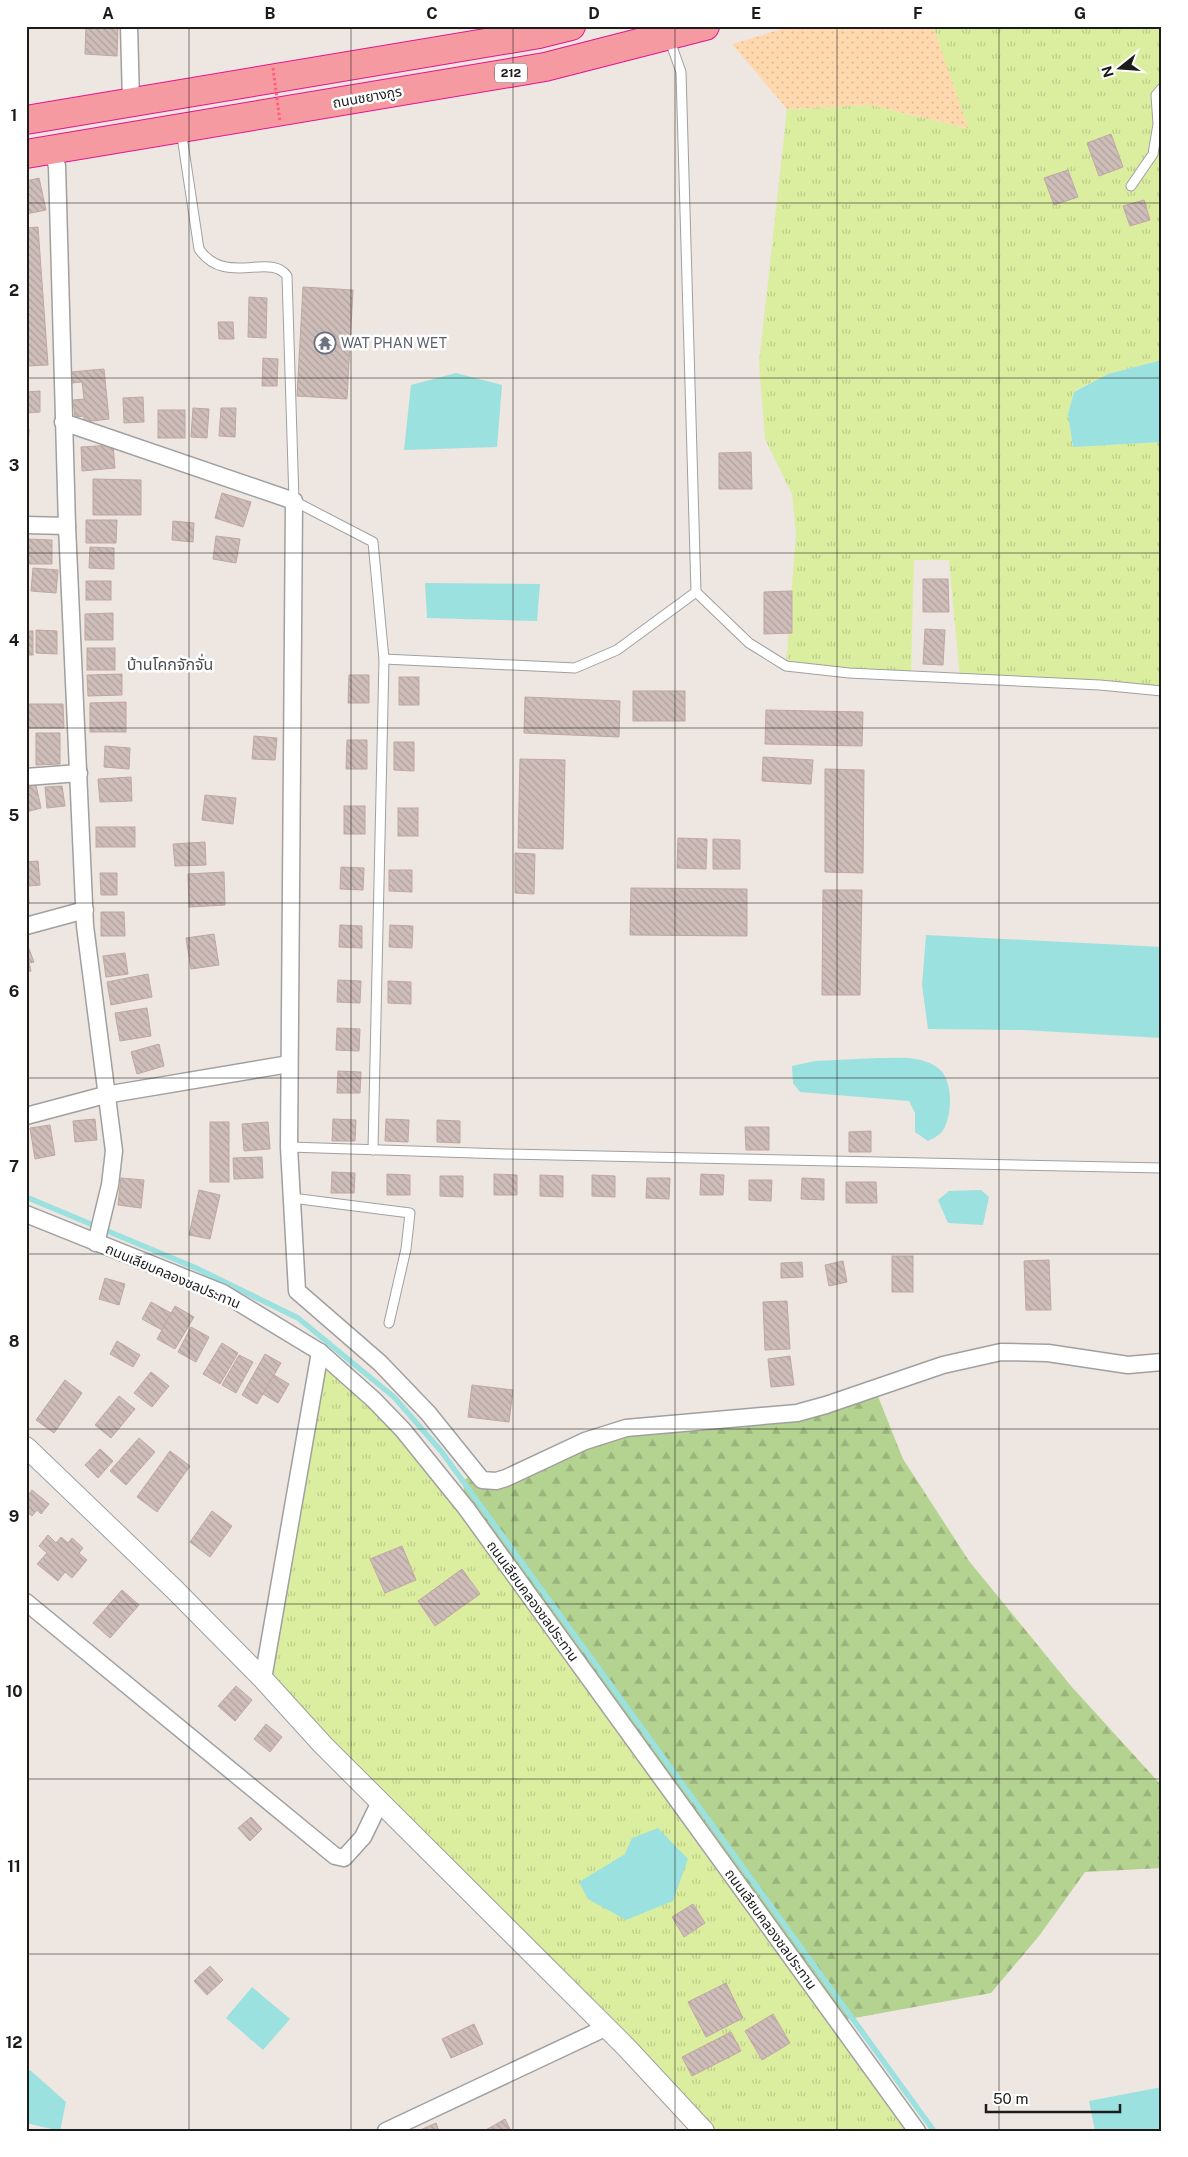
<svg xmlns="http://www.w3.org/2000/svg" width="1188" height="2157" font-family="'Public Sans','Noto Sans Thai',sans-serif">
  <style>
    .grass { fill: url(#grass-tufts); fill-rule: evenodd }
    .forest { fill: url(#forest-firs) }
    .sand { fill: url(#sand-dots) }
    .water { fill: #9be1df }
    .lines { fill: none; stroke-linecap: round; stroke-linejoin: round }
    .stream { stroke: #9be1df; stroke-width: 5.5 }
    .building { fill: url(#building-back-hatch); stroke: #c1a7a1 }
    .service-casing { stroke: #a0a0a0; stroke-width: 11 }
    .minor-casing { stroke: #a0a0a0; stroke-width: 19 }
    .tertiary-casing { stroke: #a0a0a0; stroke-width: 22 }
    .trunk-casing { stroke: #e61391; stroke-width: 30 }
    .service { stroke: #fff; stroke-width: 9 }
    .minor { stroke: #fff; stroke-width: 16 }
    .tertiary { stroke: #fff; stroke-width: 20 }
    .trunk { stroke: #f69aa2; stroke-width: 28 }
    .path-bridge { stroke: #ff6079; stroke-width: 3; stroke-dasharray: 2.5 2.5; stroke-linecap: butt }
    .grid { fill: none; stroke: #1c1c1c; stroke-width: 1; stroke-opacity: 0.55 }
    .labels { text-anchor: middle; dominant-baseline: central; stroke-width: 5; stroke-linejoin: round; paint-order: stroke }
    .shield { fill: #fff; stroke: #606060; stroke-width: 1 }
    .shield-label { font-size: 12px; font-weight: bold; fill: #1c1c1c }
    .street-label { font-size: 14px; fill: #1c1c1c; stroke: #fff }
    .worship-label { font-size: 14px; fill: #5b616d; stroke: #fff; text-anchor: start }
    .quarter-label { font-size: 16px; fill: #4f4f4f; stroke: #fff }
    .neatline { fill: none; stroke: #1c1c1c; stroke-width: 2 }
    .grid-label { font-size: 16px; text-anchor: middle; font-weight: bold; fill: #1c1c1c }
  </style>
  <defs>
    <pattern id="grass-tufts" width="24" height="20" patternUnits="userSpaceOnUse" patternTransform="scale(1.25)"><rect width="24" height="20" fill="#dbeea0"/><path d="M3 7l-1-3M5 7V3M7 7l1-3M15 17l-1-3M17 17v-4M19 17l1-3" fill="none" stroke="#bbcc89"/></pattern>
    <pattern id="forest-firs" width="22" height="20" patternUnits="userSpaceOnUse" patternTransform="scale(1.25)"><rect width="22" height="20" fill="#b4d290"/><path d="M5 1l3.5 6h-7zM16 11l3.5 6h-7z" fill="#9ab47c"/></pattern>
    <pattern id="sand-dots" width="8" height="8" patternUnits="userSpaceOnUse" patternTransform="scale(1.25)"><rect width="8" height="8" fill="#ffd9ad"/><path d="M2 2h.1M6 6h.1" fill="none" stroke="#daba94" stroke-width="1.8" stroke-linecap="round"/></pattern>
    <pattern id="building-back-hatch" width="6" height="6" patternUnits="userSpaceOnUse" patternTransform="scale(1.25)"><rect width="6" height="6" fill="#cebdb9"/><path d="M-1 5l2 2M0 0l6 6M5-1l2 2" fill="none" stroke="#b0a29e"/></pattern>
  </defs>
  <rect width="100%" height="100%" fill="#eee6e0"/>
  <g class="grass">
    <path d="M933,26h229v334l-54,14 -34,17 -6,23 5,33 89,-5v249l-202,-12 -11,-119h-35l-3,117 -125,-11 10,-133 -4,-39 -27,-55 -6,-76 28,-254 83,-4 97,23zM1143,200l7,20 -20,6 -6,-20z"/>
    <polygon points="320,1352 403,1430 917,2131 704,2131 263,1679"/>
  </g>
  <polygon class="forest" points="875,1389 903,1459 969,1561 1071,1686 1162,1786 1162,1868 1085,1872 1039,1936 991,1993 838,2021 466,1508 463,1481 474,1473 482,1480 585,1441 740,1417"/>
  <polygon class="sand" points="792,26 933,26 968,128 870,105 787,109 732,44"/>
  <g class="water">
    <polygon points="1162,360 1162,442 1073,447 1068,414 1074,392 1108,374"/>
    <polygon points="456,373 502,385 497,447 404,450 411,385"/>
    <polygon points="425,583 540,584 537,621 427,618"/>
    <polygon points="926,935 1162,947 1162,1038 1023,1030 928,1029 922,985"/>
    <path d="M878,1058c20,0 43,-3 60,10 16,11 15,51 3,65 -3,3 -9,6 -13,8l-13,-9v-19l-6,-12 -109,-9 -7,-9 -1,-17 23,-5z"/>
    <polygon points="981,1190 989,1197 983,1225 948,1223 938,1200 949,1191"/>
    <polygon points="658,1828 688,1859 673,1901 626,1920 588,1899 579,1882 625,1854 632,1838"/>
    <polygon points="252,1987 290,2019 263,2050 226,2018"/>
    <polygon points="30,2070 66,2102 60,2131 26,2123 26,2071"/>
    <polygon points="1162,2087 1162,2131 1095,2131 1089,2101"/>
  </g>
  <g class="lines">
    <polyline class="stream" points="26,1197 196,1268 298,1318 394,1397 441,1451 934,2131"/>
  </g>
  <g class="building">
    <polygon points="86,26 118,26 117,56 85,54"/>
    <polygon points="1111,134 1123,167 1099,176 1087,143"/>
    <polygon points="1068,170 1078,197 1054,205 1044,178"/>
    <polygon points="39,178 46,210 26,214 26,181"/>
    <polygon points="1144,200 1150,220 1130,226 1123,206"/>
    <polygon points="38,227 48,365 26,366 26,228"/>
    <polygon points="303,287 353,290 347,399 297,396"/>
    <polygon points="249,297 267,298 266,338 248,337"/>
    <polygon points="218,322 233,322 234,339 219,339"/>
    <polygon points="263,358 278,359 277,386 262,386"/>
    <polygon points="104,369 109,419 84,422 84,416 75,417 73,400 84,399 82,382 72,383 71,372"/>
    <polygon points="40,391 40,412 26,413 26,392"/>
    <polygon points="143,397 144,422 124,423 123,398"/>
    <polygon points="193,408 209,409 207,438 191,437"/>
    <polygon points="221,408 236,408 235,437 219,436"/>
    <rect x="158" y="410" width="27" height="28"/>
    <polygon points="26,429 29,429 28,450 26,450"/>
    <polygon points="113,445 115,468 82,471 81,447"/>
    <polygon points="751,452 752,489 719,489 719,453"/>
    <polygon points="93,479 141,480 141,515 93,515"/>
    <polygon points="222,493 251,502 243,527 215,518"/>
    <polygon points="86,520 117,520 116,543 86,543"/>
    <polygon points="173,521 194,523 193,542 172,540"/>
    <polygon points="216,536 240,539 236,563 213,559"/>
    <polygon points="27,539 52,540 52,564 27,564"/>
    <polygon points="90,547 114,548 114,569 89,568"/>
    <polygon points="33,568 58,570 56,593 31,591"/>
    <polygon points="923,579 948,579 949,612 923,612"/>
    <rect x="86" y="581" width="25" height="19"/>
    <polygon points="792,591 792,633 764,634 764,592"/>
    <polygon points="113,613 113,640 85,640 85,614"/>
    <polygon points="925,629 945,630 943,665 923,664"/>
    <polygon points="36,630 57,631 57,654 36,653"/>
    <rect x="26" y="631" width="7" height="24"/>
    <rect x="87" y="648" width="28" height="22"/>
    <polygon points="122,674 122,695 88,696 87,675"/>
    <polygon points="349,675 369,675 369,703 348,703"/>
    <rect x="399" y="677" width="20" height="28"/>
    <rect x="633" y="691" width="52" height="30"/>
    <polygon points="525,697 620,701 619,737 524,733"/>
    <polygon points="126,702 126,732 90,732 90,703"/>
    <polygon points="26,704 63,704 64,728 26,728"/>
    <polygon points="766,710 863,712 862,746 765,744"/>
    <polygon points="36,733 60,733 60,764 36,765"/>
    <polygon points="254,736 277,738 275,760 252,759"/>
    <polygon points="347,740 367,740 367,769 346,769"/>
    <polygon points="394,742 414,742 414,771 394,770"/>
    <polygon points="105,746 130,748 129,769 104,767"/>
    <polygon points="763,757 813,760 811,784 762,781"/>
    <polygon points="520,759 565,760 563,849 518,848"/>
    <polygon points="825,769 864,770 863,873 825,872"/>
    <polygon points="131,777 132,801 100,802 98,779"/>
    <polygon points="36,785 41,808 26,812 26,787"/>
    <polygon points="62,786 65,806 47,808 45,787"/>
    <polygon points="205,795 236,798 233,824 202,820"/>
    <rect x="344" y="806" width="21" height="28"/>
    <rect x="398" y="808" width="20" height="28"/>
    <rect x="96" y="827" width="39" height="20"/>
    <polygon points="678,838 707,839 706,869 677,868"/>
    <polygon points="713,839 740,840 740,869 713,869"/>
    <polygon points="205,842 206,865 175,866 173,844"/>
    <polygon points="515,853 535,854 534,894 515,893"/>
    <polygon points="38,861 40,885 28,886 29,904 26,904 26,862"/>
    <polygon points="341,867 364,868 363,890 340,889"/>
    <polygon points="389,870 412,870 412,892 389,891"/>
    <polygon points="224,872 225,905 189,907 188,874"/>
    <polygon points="100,873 117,873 117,895 101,895"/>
    <polygon points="631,888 747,889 747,936 630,935"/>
    <polygon points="823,890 862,890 860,995 822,995"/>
    <polygon points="101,912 124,912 125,936 101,936"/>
    <polygon points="340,925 362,926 362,948 339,947"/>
    <polygon points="390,925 413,926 412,948 389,947"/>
    <polygon points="214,934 219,965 191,969 186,938"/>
    <polygon points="26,941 34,962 29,963 31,971 26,972"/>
    <polygon points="125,953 128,974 106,977 103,956"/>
    <polygon points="148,974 152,997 111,1005 107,982"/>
    <polygon points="338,980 361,981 360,1003 337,1002"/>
    <polygon points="388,981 411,982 411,1004 388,1003"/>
    <polygon points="147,1008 151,1036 120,1041 115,1013"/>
    <polygon points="337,1028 360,1029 359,1051 336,1050"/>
    <polygon points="159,1044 164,1066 137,1074 131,1052"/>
    <polygon points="338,1071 361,1072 360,1093 337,1093"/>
    <polygon points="95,1119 97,1140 75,1142 73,1121"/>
    <polygon points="333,1119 356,1120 355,1141 332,1141"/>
    <polygon points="386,1119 409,1120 408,1142 385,1141"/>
    <polygon points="437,1120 460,1121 460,1143 437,1142"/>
    <rect x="210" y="1122" width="19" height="60"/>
    <polygon points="268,1122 270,1149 244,1151 242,1124"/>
    <polygon points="50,1125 55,1155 35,1159 30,1128"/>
    <polygon points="745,1127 769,1127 769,1150 746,1150"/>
    <polygon points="871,1131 871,1152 849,1152 849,1132"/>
    <polygon points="262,1157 263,1178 234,1179 233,1158"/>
    <polygon points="332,1172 355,1173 354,1193 331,1193"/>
    <polygon points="387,1174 410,1175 410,1195 387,1195"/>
    <polygon points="494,1174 517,1175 517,1195 494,1195"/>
    <polygon points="701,1174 724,1175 723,1195 700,1195"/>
    <polygon points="540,1175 563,1176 563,1197 540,1196"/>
    <polygon points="592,1175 615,1176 615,1197 592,1196"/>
    <polygon points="440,1176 463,1176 463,1197 440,1196"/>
    <polygon points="121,1178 144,1180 141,1208 118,1205"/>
    <polygon points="647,1178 670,1178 669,1199 646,1198"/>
    <polygon points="802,1178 824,1179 824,1200 801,1199"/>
    <polygon points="749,1180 772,1180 771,1201 749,1200"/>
    <polygon points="846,1182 876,1182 877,1203 846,1203"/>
    <polygon points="199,1190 220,1195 210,1239 189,1235"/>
    <rect x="892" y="1256" width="21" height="36"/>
    <polygon points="1049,1260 1051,1310 1026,1310 1024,1261"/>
    <polygon points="843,1261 847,1282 829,1286 825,1265"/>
    <polygon points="802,1262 803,1277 781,1278 781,1263"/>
    <polygon points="105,1278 125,1284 119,1305 99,1299"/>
    <polygon points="787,1301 790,1349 765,1350 763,1302"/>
    <polygon points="151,1302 171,1313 162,1330 142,1319"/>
    <polygon points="175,1306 194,1317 175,1349 157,1339"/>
    <polygon points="191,1327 209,1337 196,1362 178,1352"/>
    <polygon points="117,1341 140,1355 133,1367 110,1354"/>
    <polygon points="222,1343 238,1353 220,1384 203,1374"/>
    <polygon points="265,1354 281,1363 257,1404 242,1395"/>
    <polygon points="239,1355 253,1362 236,1393 222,1385"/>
    <polygon points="790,1356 794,1385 771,1387 768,1359"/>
    <polygon points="151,1372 169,1386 152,1407 134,1393"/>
    <polygon points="274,1375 289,1384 278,1403 263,1394"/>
    <polygon points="65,1380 82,1393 54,1433 36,1420"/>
    <polygon points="472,1385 513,1390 509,1422 468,1417"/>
    <polygon points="119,1396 135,1409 111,1438 95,1425"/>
    <polygon points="139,1438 155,1452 126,1485 110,1471"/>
    <polygon points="100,1449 113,1461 98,1478 85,1465"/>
    <polygon points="170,1451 190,1466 157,1512 137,1497"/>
    <polygon points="32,1490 49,1504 41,1514 37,1510 32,1516 26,1511 26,1498"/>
    <polygon points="212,1511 232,1526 210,1557 190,1542"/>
    <polygon points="48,1535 56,1543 61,1537 68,1543 72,1538 83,1548 79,1553 87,1560 72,1578 65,1572 58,1581 37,1564 47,1553 39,1546"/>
    <polygon points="402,1546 416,1580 385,1593 370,1559"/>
    <polygon points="462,1569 480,1594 435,1626 418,1601"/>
    <polygon points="122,1590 139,1605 110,1638 93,1623"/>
    <polygon points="236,1686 252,1700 235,1721 218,1706"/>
    <polygon points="266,1724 282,1737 270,1752 254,1739"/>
    <polygon points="251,1817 262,1829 250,1841 238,1828"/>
    <polygon points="693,1904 705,1923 684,1937 672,1917"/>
    <polygon points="210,1966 223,1980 207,1995 194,1981"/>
    <polygon points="726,1983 743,2018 706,2037 688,2002"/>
    <polygon points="773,2014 790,2043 762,2060 745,2031"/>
    <polygon points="474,2024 483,2044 451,2058 442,2039"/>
    <polygon points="731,2032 741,2051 692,2076 682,2057"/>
    <polygon points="505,2119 511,2131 484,2131"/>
    <polygon points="436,2123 439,2131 418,2131"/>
  </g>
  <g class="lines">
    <g class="service-casing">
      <g id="service">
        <polyline points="669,38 681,72 696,592"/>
        <path d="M181,130l18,119c26,38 71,3 88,27l7,225 79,41 11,117 -11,491"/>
        <polyline points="1131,186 1153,154 1158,124 1156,95 1162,88"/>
        <polyline points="384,659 575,668 617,650 696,592 749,643 786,666 849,673 1100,685 1162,691"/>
        <polyline points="289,1147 505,1154 1162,1168"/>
        <polyline points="292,1198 410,1213 406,1249 389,1323"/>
      </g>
    </g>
    <g class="minor-casing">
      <g id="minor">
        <polyline points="129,26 131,101"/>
        <polyline points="52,150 57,166 67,526 85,926 114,1151 110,1185 96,1243"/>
        <polyline points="63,422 294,501 289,1147 297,1291 380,1363 428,1413 482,1480 496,1481 506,1478 585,1441 626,1428 797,1413 826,1405 943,1365 1001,1352 1048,1353 1128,1365 1162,1362"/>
        <polyline points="26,525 67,526"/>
        <polyline points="26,777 79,773"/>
        <polyline points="26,926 85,910"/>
        <polyline points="26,1116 105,1095 289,1064"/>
        <polyline points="26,1214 223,1293 320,1352 374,1400 403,1430 466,1508 917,2131"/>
        <polyline points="26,1602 335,1856 344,1858 363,1837 380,1802"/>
        <polyline points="263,1679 320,1352"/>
        <polyline points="386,2131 605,2028"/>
      </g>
    </g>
    <g class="tertiary-casing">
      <polyline id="tertiary" points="26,1447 174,1589 263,1679 323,1745 626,2047 704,2131"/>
    </g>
    <g class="trunk-casing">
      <g id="trunk">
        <polyline points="26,120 539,34 571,26"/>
        <polyline points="26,154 545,67 705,26"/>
      </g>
    </g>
    <use href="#service" class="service"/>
    <use href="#minor" class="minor"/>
    <use href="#tertiary" class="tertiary"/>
    <use href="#trunk" class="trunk"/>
    <polyline class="path-bridge" points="273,68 280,122"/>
  </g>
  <path class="grid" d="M189,26v2105M351,26v2105M513,26v2105M675,26v2105M837,26v2105M999,26v2105M26,203h1136M26,378h1136M26,553h1136M26,728h1136M26,903h1136M26,1078h1136M26,1254h1136M26,1429h1136M26,1604h1136M26,1779h1136M26,1954h1136"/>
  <defs>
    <g id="temple-ring" transform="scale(1.125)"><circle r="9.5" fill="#fff" stroke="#6b7280" stroke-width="1.5"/><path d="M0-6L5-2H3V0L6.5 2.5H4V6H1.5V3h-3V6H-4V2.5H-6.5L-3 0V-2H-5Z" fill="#6b7280"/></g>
  </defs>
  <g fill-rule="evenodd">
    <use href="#temple-ring" x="325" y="343"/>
  </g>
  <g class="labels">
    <rect class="shield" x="495" y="63.5" width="32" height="19" rx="4"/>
    <g class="shield-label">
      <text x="511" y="73">212</text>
    </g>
    <g class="street-label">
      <text transform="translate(367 97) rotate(-10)">ถนนชยางกูร</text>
      <text transform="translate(173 1276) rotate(23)">ถนนเลียบคลองชลประทาน</text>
      <text transform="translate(533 1601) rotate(54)">ถนนเลียบคลองชลประทาน</text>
      <text transform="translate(771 1929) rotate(54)">ถนนเลียบคลองชลประทาน</text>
    </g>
    <g class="worship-label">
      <text x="341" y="343">WAT PHAN WET</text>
    </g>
    <g class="quarter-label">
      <text x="170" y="664">บ้านโคกจักจั่น</text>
    </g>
  </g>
  <rect width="1188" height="2157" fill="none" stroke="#ffffff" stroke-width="55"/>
  <g transform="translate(1120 68) rotate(253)" stroke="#ffffff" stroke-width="4" paint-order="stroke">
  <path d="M0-4L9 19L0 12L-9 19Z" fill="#1c1c1c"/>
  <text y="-8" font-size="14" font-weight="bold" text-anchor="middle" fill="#1c1c1c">N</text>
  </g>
  <path d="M986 2104v8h134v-8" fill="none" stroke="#1c1c1c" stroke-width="2.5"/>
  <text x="993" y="2104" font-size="15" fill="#1c1c1c" stroke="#ffffff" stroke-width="4" paint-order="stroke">50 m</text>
  <rect x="28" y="28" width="1132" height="2102" class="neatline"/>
  <g class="grid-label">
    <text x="108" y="19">A</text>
    <text x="270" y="19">B</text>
    <text x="432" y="19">C</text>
    <text x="594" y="19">D</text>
    <text x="756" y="19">E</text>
    <text x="918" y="19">F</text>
    <text x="1080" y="19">G</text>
    <text x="14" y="121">1</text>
    <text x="14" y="296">2</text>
    <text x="14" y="471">3</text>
    <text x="14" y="646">4</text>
    <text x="14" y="821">5</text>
    <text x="14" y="997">6</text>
    <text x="14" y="1172">7</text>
    <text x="14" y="1347">8</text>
    <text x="14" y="1522">9</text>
    <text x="14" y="1697">10</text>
    <text x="14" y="1872">11</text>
    <text x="14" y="2048">12</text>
  </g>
</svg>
